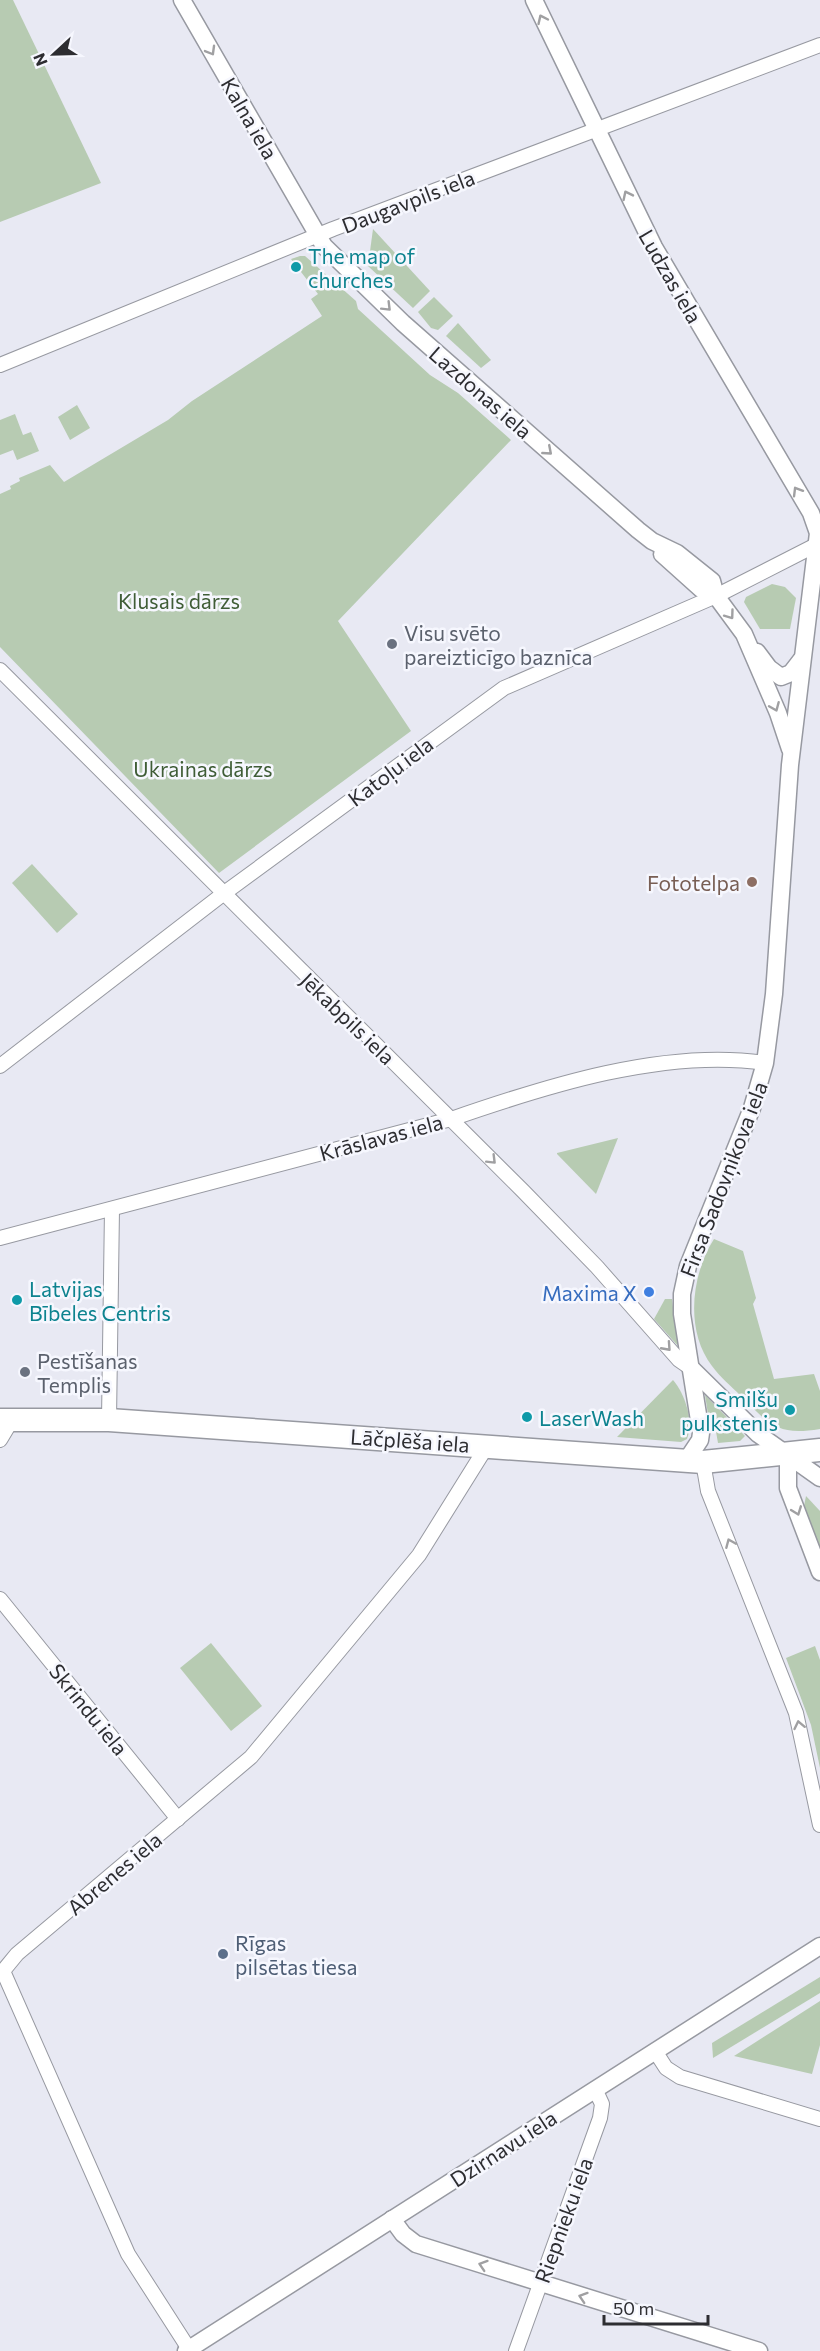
<svg xmlns="http://www.w3.org/2000/svg" width="820" height="2351" font-family="Commissioner,sans-serif">
  <style>
    .green { fill: #b7cbb2 }
    .lines { fill: none; stroke-linecap: round; stroke-linejoin: round }
    .minor-casing { stroke: #9799a1; stroke-width: 16 }
    .tertiary-casing { stroke: #9799a1; stroke-width: 19 }
    .trunk-casing { stroke: #9799a1; stroke-width: 25 }
    .minor { stroke: #fff; stroke-width: 14 }
    .tertiary { stroke: #fff; stroke-width: 16 }
    .trunk { stroke: #fff; stroke-width: 22 }
    .oneway { stroke: #a0a0a2 }
    .culture-dot { fill: #0f9aa8; stroke: #f6f7fe; stroke-width: 2 }
    .worship-dot { fill: #6b7280; stroke: #f6f7fe; stroke-width: 2 }
    .education-dot { fill: #8d6e63; stroke: #f6f7fe; stroke-width: 2 }
    .shop-dot { fill: #3f7fe0; stroke: #f6f7fe; stroke-width: 2 }
    .service-dot { fill: #5c6f8a; stroke: #f6f7fe; stroke-width: 2 }
    .labels { text-anchor: middle; dominant-baseline: central; stroke-width: 5; stroke-linejoin: round; paint-order: stroke }
    .street-label { font-size: 21px; fill: #2d2d31; stroke: #f6f7fe }
    .culture-label { font-size: 21px; fill: #0d838f; stroke: #f6f7fe; text-anchor: start }
    .park-label { font-size: 21px; fill: #3f5d36; stroke: #f6f7fe }
    .worship-label { font-size: 21px; fill: #5b616d; stroke: #f6f7fe; text-anchor: start }
    .education-label { font-size: 21px; fill: #785e54; stroke: #f6f7fe; text-anchor: end }
    .shop-label { font-size: 21px; fill: #366cbe; stroke: #f6f7fe; text-anchor: end }
    .service-label { font-size: 21px; fill: #4e5e75; stroke: #f6f7fe; text-anchor: start }
  </style>
  <rect width="100%" height="100%" fill="#e8e9f3"/>
  <g class="green">
    <polygon points="0,0 13,0 101,183 0,222"/>
    <polygon points="373,229 430,291 413,308 368,266"/>
    <polygon points="300,256 305,256 356,301 358,309 430,375 458,393 511,440 338,621 411,731 219,873 0,647 0,494 11,489 10,486 20,481 19,478 50,465 64,482 168,420 192,401 322,316 311,299 318,294 291,259"/>
    <polygon points="434,297 453,316 438,330 431,328 418,312"/>
    <polygon points="458,323 491,360 481,368 446,336"/>
    <polygon points="77,405 90,428 70,440 58,417"/>
    <polygon points="15,414 23,435 31,432 39,451 17,460 13,450 0,455 0,420"/>
    <polygon points="772,584 785,587 796,598 790,629 760,629 744,602 746,597"/>
    <polygon points="32,864 78,914 57,933 12,883"/>
    <polygon points="618,1138 596,1194 557,1154 557,1153"/>
    <path d="M714,1239l29,12 13,47 -3,6 21,75 40,-5 6,17v38c-43,7 -50,-4 -79,-33 -10,-10 -21,-19 -29,-30 -27,-35 -21,-91 2,-127z"/>
    <polygon points="665,1299 672,1299 678,1346 654,1319"/>
    <path d="M673,1380c12,14 21,41 14,59l-6,3 -64,-5z"/>
    <polygon points="705,1395 745,1436 740,1441 718,1443 715,1426 710,1427"/>
    <polygon points="806,1496 820,1511 820,1548 804,1506"/>
    <polygon points="211,1643 262,1706 231,1731 180,1668"/>
    <polygon points="815,1646 820,1660 820,1768 811,1725 786,1658"/>
    <polygon points="820,1977 820,1993 713,2058 712,2043"/>
    <polygon points="820,2001 820,2045 812,2074 734,2056"/>
  </g>
  <g class="lines">
    <g class="minor-casing">
      <g id="minor">
        <polyline points="0,365 333,229 820,45"/>
        <polyline points="0,670 523,1191 597,1267 679,1360 692,1369"/>
        <polyline points="0,1066 223,894 504,688 716,596 820,543"/>
        <path d="M0,1238l451,-119c95,-33 214,-71 314,-56"/>
        <polyline points="109,1420 112,1209"/>
        <polyline points="0,1440 12,1420"/>
        <polyline points="703,1462 708,1491 796,1713 820,1825"/>
        <polyline points="0,1599 178,1819"/>
        <polyline points="655,2051 666,2068 680,2077 820,2119"/>
        <polyline points="189,2349 128,2254 3,1971 17,1954 251,1757 419,1555 487,1446"/>
        <polyline points="516,2351 600,2118 602,2104 595,2089"/>
      </g>
    </g>
    <g class="tertiary-casing">
      <g id="tertiary">
        <polyline points="182,0 324,246 403,323 638,530 652,541 677,553 712,581 716,596 744,634 778,713 790,749"/>
        <polyline points="534,0 654,247 811,513 818,533 790,765 774,994 765,1063 752,1108 688,1266 682,1294 682,1314 701,1433 700,1440 686,1461"/>
        <polyline points="662,554 701,589 716,596"/>
        <polyline points="757,652 769,668 781,677 791,673 801,660"/>
        <polyline points="692,1369 758,1434 820,1478"/>
        <polyline points="788,1454 788,1488 820,1572"/>
        <polyline points="392,2219 403,2234 416,2244 759,2351"/>
        <polyline points="186,2351 820,1946"/>
      </g>
    </g>
    <g class="trunk-casing">
      <polyline id="trunk" points="0,1420 109,1420 703,1462 820,1450"/>
    </g>
    <use href="#minor" class="minor"/>
    <use href="#tertiary" class="tertiary"/>
    <use href="#trunk" class="trunk"/>
  </g>
  <defs><path id="oneway-chevron" d="M-2-3.5L2.5 0L-2 3.5" fill="none" stroke-width="1.6" stroke-linecap="round" stroke-linejoin="round" transform="scale(1.5)"/></defs>
  <g class="oneway">
    <use href="#oneway-chevron" transform="translate(542 19) rotate(-115)"/>
    <use href="#oneway-chevron" transform="translate(211 51) rotate(60)"/>
    <use href="#oneway-chevron" transform="translate(627 195) rotate(-116)"/>
    <use href="#oneway-chevron" transform="translate(387 307) rotate(45)"/>
    <use href="#oneway-chevron" transform="translate(548 451) rotate(41)"/>
    <use href="#oneway-chevron" transform="translate(797 491) rotate(-121)"/>
    <use href="#oneway-chevron" transform="translate(730 615) rotate(54)"/>
    <use href="#oneway-chevron" transform="translate(775 707) rotate(67)"/>
    <use href="#oneway-chevron" transform="translate(492 1160) rotate(45)"/>
    <use href="#oneway-chevron" transform="translate(667 1347) rotate(48)"/>
    <use href="#oneway-chevron" transform="translate(797 1511) rotate(69)"/>
    <use href="#oneway-chevron" transform="translate(730 1543) rotate(-113)"/>
    <use href="#oneway-chevron" transform="translate(799 1725) rotate(-102)"/>
    <use href="#oneway-chevron" transform="translate(483 2265) rotate(-162)"/>
    <use href="#oneway-chevron" transform="translate(583 2297) rotate(-162)"/>
  </g>
  <g class="culture-dot">
    <circle cx="296" cy="267" r="6"/>
    <circle cx="17" cy="1300" r="6"/>
    <circle cx="790" cy="1410" r="6"/>
    <circle cx="527" cy="1417" r="6"/>
  </g>
  <g class="worship-dot">
    <circle cx="392" cy="644" r="6"/>
    <circle cx="25" cy="1372" r="6"/>
  </g>
  <circle class="education-dot" cx="752" cy="882" r="6"/>
  <circle class="shop-dot" cx="649" cy="1292" r="6"/>
  <circle class="service-dot" cx="223" cy="1954" r="6"/>
  <g class="labels">
    <g class="street-label">
      <text transform="translate(250 118) rotate(60)">Kalna iela</text>
      <text transform="translate(408 201) rotate(-21)">Daugavpils iela</text>
      <text transform="translate(671 276) rotate(60)">Ludzas iela</text>
      <text transform="translate(481 392) rotate(41)">Lazdonas iela</text>
      <text transform="translate(390 771) rotate(-37)">Katoļu iela</text>
      <text transform="translate(348 1018) rotate(44)">Jēkabpils iela</text>
      <text transform="translate(381 1137) rotate(-15)">Krāslavas iela</text>
      <text transform="translate(723 1179) rotate(-69)">Firsa Sadovņikova iela</text>
      <text transform="translate(410 1440) rotate(4)">Lāčplēša iela</text>
      <text transform="translate(89 1709) rotate(51)">Skrindu iela</text>
      <text transform="translate(114 1873) rotate(-40)">Abrenes iela</text>
      <text transform="translate(503 2148) rotate(-33)">Dzirnavu iela</text>
      <text transform="translate(563 2220) rotate(-70)">Riepnieku iela</text>
    </g>
    <g class="culture-label">
      <text x="308" y="255">The map of<tspan x="308" dy="24">churches</tspan></text>
      <text x="29" y="1288">Latvijas<tspan x="29" dy="24">Bībeles Centris</tspan></text>
      <text x="778" y="1398" text-anchor="end">Smilšu<tspan x="778" dy="24">pulkstenis</tspan></text>
      <text x="539" y="1417">LaserWash</text>
    </g>
    <g class="park-label">
      <text x="179" y="600">Klusais dārzs</text>
      <text x="203" y="768">Ukrainas dārzs</text>
    </g>
    <g class="worship-label">
      <text x="404" y="632">Visu svēto<tspan x="404" dy="24">pareizticīgo baznīca</tspan></text>
      <text x="37" y="1360">Pestīšanas<tspan x="37" dy="24">Templis</tspan></text>
    </g>
    <g class="education-label">
      <text x="740" y="882">Fototelpa</text>
    </g>
    <g class="shop-label">
      <text x="637" y="1292">Maxima X</text>
    </g>
    <g class="service-label">
      <text x="235" y="1942">Rīgas<tspan x="235" dy="24">pilsētas tiesa</tspan></text>
    </g>
  </g>
  <g transform="translate(54 54) rotate(248)" stroke="#f6f7fe" stroke-width="4.5" paint-order="stroke">
  <path d="M0-4.5L10 22L0 15L-10 22Z" fill="#2d2d31"/>
  <text y="-9" font-size="16" font-weight="bold" text-anchor="middle" fill="#2d2d31">N</text>
  </g>
  <path d="M604 2315v9h104v-9" fill="none" stroke="#2d2d31" stroke-width="3"/>
  <text x="613" y="2315" font-size="18" fill="#2d2d31" stroke="#f6f7fe" stroke-width="4.5" paint-order="stroke">50 m</text>
</svg>
